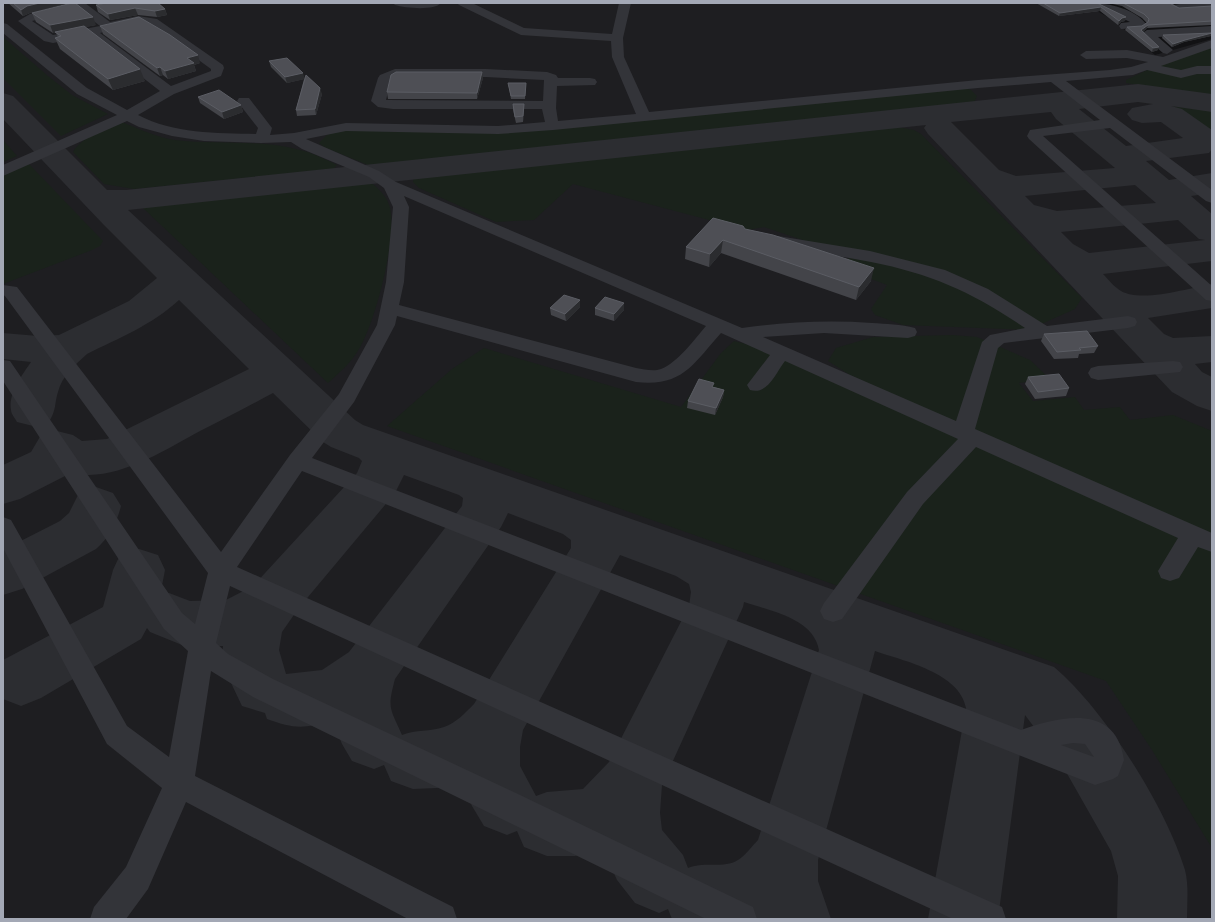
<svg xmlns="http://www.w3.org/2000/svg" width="1215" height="922" font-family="Raleway,sans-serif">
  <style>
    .built { fill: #1e1e21 }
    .green { fill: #1a221b }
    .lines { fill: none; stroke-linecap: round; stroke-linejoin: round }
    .taxiway { fill: #2c2d31; fill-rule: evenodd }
    .minor { fill: #333439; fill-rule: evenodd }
    .wall { fill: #434449 }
    .shaded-wall { fill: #2b2c2f }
    .building { fill: #4e4f55; stroke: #5b5d64 }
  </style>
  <rect width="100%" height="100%" fill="#121214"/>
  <polygon class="built" points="3,3 1083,3 1113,20 1155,55 1212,39 1212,919 3,919"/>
  <g class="green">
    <polygon points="3,37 48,76 72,95 108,114 61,136 3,78"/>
    <polygon points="1212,46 1212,96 1126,83 1126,80 1162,63"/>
    <polygon points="963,87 971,90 977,96 974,103 368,165 324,147 319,143 327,135 336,131 514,131"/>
    <polygon points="1172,106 1212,111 1212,134"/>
    <path d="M122,122c17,7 34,15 53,18 41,5 84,-1 125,10 13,3 25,9 37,15l-4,4 -199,20 -30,-5 -31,-32c9,-16 33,-22 49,-30z"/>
    <polygon points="893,126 914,130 921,134 1082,298 1075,309 1028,330 903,325 875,315 871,309 887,285 842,268 850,256 764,227 747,230 573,184 534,220 496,222 419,188 413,182 414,176"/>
    <polygon points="3,140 17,156 3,162"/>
    <polygon points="29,164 103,241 100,246 92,250 3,284 3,175"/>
    <path d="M368,180c11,9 22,18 23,34 4,30 -16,109 -32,135 -8,14 -19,23 -31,34l-185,-175 4,-4z"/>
    <polygon points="952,335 977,337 1030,360 1050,379 1019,383 1033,401 1075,397 1084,410 1120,407 1130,420 1173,415 1212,431 1212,537 850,375 828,361 836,348 873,337"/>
    <polygon points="734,341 754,346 1212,551 1212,848 1152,750 1106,681 387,426 452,369 484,348 681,407 721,353"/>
  </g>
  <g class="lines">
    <g class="taxiway">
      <path d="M1138,84l74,10v18l-41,-6 11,3 30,21v19l-3,4 -63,8 23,19 43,-7v20l-21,3 21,18v47l-109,13c5,5 11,13 18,17 21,12 68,-3 91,-7v24l-64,10 16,16 9,4 39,-2v26l-17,2 7,8 10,5v34l-15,-5 -25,-14 -244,-258 -4,-6 2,-3 -798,85 227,210 8,5 691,242c50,42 112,140 131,203 4,16 2,33 2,49h-70l1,-43 -7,-25 -50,-88 -36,-48 -27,204h-70l38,-211c-6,-35 -62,-47 -91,-57l-57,209v21l13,38h-159l-4,-10 -9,4 -24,-10 -18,-23 -15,-33 -27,9h-28l-23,-9 -7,-16 -10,4 -23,-9 -12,-20 -11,-26 -24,8 -24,1 -22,-8 -7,-16 -10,4 -22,-8 -10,-17 -10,-24c-27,9 -38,9 -65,-1l-2,-6 -23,-7c-8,-18 -21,-39 -19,-60l-36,1 -37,-15 -3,-4 -6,11 -100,59 -20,8 -18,-7v-39l100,-53 10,-37 7,-15 19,-6 19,6 7,15 -5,26 9,-3 21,8 36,-1 27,-14 104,-113 5,-12 -3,-3 -28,-11 -8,-5 -50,-49c-24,13 -49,26 -73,38 -37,20 -89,54 -131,41l-4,4 -45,23 -17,5v-39l28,-13 10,-17 16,-4 16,4 9,6 25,-2 142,-70 -70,-69c-27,25 -60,38 -92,54 -12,11 -25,22 -29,38 -4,13 -1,16 -9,30l-16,4 -16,-4c-2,-4 -6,-8 -6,-12 -3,-16 11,-35 20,-48l-28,-3v-26l35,3 21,-1 70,-34 28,-23 -54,-54 -100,-105v-26l10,3 94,94h19zM1138,102l15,2 -21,4 -5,6 5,6 10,3 19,-1 22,16 -57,8 -47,-37zM1051,112l5,7 59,49 -99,8 -17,-6 -48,-48zM1135,185l21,18 -99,8 -23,-6 -9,-9zM1178,220l21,19 6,1 -116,13 -16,-9 -12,-12zM404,475l55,20 4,3 -1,8 -113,146 -27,18 -36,4 -7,-24 3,-18 16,-23 97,-116zM508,513l55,21 8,6v8l-97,156c-9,9 -18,19 -30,23 -14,5 -28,2 -42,8 -12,-27 -15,-26 -7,-56l106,-152zM620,555l56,21 13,8 2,8 -2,14 -80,156 -26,27 -36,3 -11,4 -16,-30v-19l3,-17zM744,602c26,9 69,16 75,48l-61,190c-6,6 -13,16 -20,20 -14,9 -34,1 -50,8l-5,-13 -21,-25 -2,-17 2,-28 81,-178z"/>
      <path d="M96,487l17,6 8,13c-4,16 -12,32 -25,43l-74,40 -19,6v-45l57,-29 9,-8 10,-20z"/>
    </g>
    <g class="minor">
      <path d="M74,3h11l25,19 28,-6 19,3 66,46 1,3 -3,8 -47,18 -36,21c36,19 78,18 118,19l2,-6 -21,-27 2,-3h10l23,30 -2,7 24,-2 52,-10 152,3 47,-4 -3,-13h-149l-15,-2 -7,-6 7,-23 2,-3 15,-6h91l61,3 9,3 2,3h32l5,1 2,3 -2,3 -38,1 -1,22 2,13 78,-7 -24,-57 -1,-16 -90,-6 -62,-30 -2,-2h15l52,25 88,6 7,-31h12l-8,35 1,19 25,55 329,-32 132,-10 21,-3 17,-5 -21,-4 -41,1 -6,-4 6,-4 41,-1 36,7 49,-17v8l-51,18 20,4 16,-4h15v8h-15l-16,4 -34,-8 -14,5 -67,6 146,109v13l-6,-2 -96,-73 -67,8 169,150v15l-6,-1 -177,-161 -2,-3 3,-6 70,-10 -49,-38 -73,6 -425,42 -55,4 -152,-3 -40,8 73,32 17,11 346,146c43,-6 86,-8 130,-5 14,1 29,1 43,5l2,4 -2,4 -7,2 -84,-5 -61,4 193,84 26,-79 8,-7 35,-7c-51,-35 -93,-54 -154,-66 -33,-7 -67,-9 -99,-17l-2,-4 2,-4 6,-1 92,15 75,19 43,19 59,37 81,-10 7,2 2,4 -2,4 -7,2 -124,15 -6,5 -23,81 237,104v19l-14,-5 -19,31 -9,3 -9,-3 -3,-7 20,-33 -202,-91 -53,57 -81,115 -9,3 -9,-3 -4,-8 4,-8 83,-111 51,-53 -173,-78c-10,13 -17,34 -35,29l-3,-5 23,-30 -49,-22c-28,31 -38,54 -85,49l-239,-66 -2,9 -41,77 -42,56 709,272c39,-14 95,-27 103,30l-6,16 -5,3 -18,6 -84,-33 -709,-281 -65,96 765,340 4,12h-53l-723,-333 -14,57 12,11 45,25 245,115 235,113 4,12h-51l-453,-222 -42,-26 -16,105 258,131 4,12h-49l-222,-117 -38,87 -22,30h-36l4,-12 32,-40 36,-79 -55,-44 -104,-196v-31l8,3 116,206 42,31 19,-106 -24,-22 -161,-248v-21l7,1 172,252 13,11 13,-51 -203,-277 -2,-1v-10l14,2 204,265 69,-97 49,-61 38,-69 9,-43 7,-75 -9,-19 -15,-11 -67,-28 -11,-7 -30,1 -57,-2 -32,-5 -33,-9 -12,-6 -124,55v-11l114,-50 -40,-21 -74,-61v-10l4,1 80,64 40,22 33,-19 -71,-55 -36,7 -9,-2 -26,-20 12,-7zM78,9l22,17 -47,9 -21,-14zM138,23l11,1 62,45v2l-40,15 -71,-53zM397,77h89l58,3 -1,21 -157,-1 5,-20zM404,196l302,130c-11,13 -29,37 -45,43 -8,3 -17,0 -25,-1l-237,-63 5,-23 5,-75zM1073,743l12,1 9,13 -33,-12z"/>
      <path d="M393,3h48c-7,8 -36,5 -46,2z"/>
      <path d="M1092,3c17,0 43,6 54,21l-6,4 -19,1 -2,-3 2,-3 9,-1z"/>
      <polygon points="1187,3 1212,3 1212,8 1177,10 1171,7 1173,5"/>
      <polygon points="1212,26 1212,34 1158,37 1173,50 1167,54 1163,53 1141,34 1147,30"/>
      <polygon points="1173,361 1180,362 1183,367 1180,372 1098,380 1091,378 1088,373 1091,368 1098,366"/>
    </g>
  </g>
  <g class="wall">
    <polygon points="8,3 68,3 30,13 23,16"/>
    <polygon points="1036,3 1097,3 1126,17 1125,21 1121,22 1118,25 1100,11 1059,16"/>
    <polygon points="1108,3 1176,3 1173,5 1179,8 1212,6 1212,25 1147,28 1143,32 1158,50 1152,52 1125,30 1127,27 1142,26 1147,23 1142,18 1122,6"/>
    <polygon points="96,5 165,9 167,15 157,17 138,15 110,20 98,12"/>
    <polygon points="32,13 96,25 85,27 145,81 113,90 60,49 55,38 58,37 56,33 53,33 36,22"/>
    <polygon points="100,26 200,63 194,65 196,71 168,79 163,75 160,76 103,34"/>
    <polygon points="1163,35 1211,36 1184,42 1172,47 1162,38"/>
    <polygon points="269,61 305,78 322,94 316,115 297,116 296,110 304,79 287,83 271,67"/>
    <polygon points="482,72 483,78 477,99 388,99 387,92"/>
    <polygon points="508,83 526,83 525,99 511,99"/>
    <polygon points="198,97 241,105 243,112 224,119 200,103"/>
    <polygon points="513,104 524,104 524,110 523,122 516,123 513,110"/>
    <polygon points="745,229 871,281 856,300 721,253 709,267 685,259 686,247"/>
    <polygon points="580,307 566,321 551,315 550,308"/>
    <polygon points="595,308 624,310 614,321 595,315"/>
    <polygon points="1044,334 1098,346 1094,353 1079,354 1078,358 1054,359 1041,341"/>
    <polygon points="1028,377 1069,388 1066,396 1035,399 1025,384"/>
    <polygon points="714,387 724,390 723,397 715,415 687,408 688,401"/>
  </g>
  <g class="shaded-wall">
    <polygon points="40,3 68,3 30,13 23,16 21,10 27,6"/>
    <polygon points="1101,7 1100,11 1059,16 1060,13"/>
    <polygon points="135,8 138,15 110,20 108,14"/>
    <polygon points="165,9 167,15 157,17 155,11"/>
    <polygon points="93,17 96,25 57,33 55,32 56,33 53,33 50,25"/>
    <polygon points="1126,17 1125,21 1121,22 1118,25 1119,21 1122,18"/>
    <polygon points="1148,25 1147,28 1140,34 1141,30"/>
    <polygon points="1212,33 1211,36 1184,42 1172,47 1173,44 1185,40"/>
    <polygon points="1159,47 1158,50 1152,52 1153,48"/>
    <polygon points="198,55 200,63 194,65 196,71 168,79 165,71 187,58"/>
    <polygon points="160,67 163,75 160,76 157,68"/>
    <polygon points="140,69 145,81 113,90 108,79"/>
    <polygon points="482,72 483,78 477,99 477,93"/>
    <polygon points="303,73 305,79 287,83 285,77"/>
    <polygon points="320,88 322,94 316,115 315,109"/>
    <polygon points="524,104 524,110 523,122 523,116"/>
    <polygon points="241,105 243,112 224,119 222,112"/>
    <polygon points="723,240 721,253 709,267 710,254"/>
    <polygon points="874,268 871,281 856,300 859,287"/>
    <polygon points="580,300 580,307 566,321 565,314"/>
    <polygon points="624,303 624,310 614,321 614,314"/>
    <polygon points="724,390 723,397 715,415 716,408"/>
  </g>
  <g class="building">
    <polygon points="13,3 40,3 27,6 21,10"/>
    <polygon points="72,3 75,3 93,17 50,25 32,13"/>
    <polygon points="106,3 158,3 165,9 155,11 135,8 108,14 96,5"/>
    <polygon points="1043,3 1097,3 1126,17 1122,18 1119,21 1101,7 1060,13"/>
    <polygon points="1123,3 1172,3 1171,4 1179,8 1212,6 1212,21 1148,25 1141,30 1159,47 1153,48 1127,27 1142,26 1148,22 1149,19 1144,14"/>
    <polygon points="139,17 170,35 198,55 187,58 194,63 165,71 160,67 157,68 100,26"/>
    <polygon points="84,26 140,69 108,79 55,38 61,36 55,32"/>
    <polygon points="1212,33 1185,40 1173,44 1163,35"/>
    <polygon points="287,58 303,73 285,77 269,61"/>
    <polygon points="396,72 482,72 477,93 387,92 391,75"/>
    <polygon points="306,75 320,88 315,109 296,110"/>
    <polygon points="508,83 526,83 525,96 511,96"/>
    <polygon points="219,90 241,105 222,112 198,97"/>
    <polygon points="513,104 524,104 523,116 515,117"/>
    <polygon points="713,218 743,226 745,229 773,235 874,268 859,287 723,240 710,254 686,247"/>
    <polygon points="564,295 580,300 565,314 550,308"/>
    <polygon points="605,297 624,303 614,314 595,308"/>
    <polygon points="1087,331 1098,346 1079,348 1081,350 1057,352 1044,334"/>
    <polygon points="1059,374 1069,388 1038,392 1028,377"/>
    <polygon points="699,379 714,383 712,387 724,390 716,408 688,401"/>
  </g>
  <rect width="1215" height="922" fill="none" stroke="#a3a8b5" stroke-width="8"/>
</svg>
